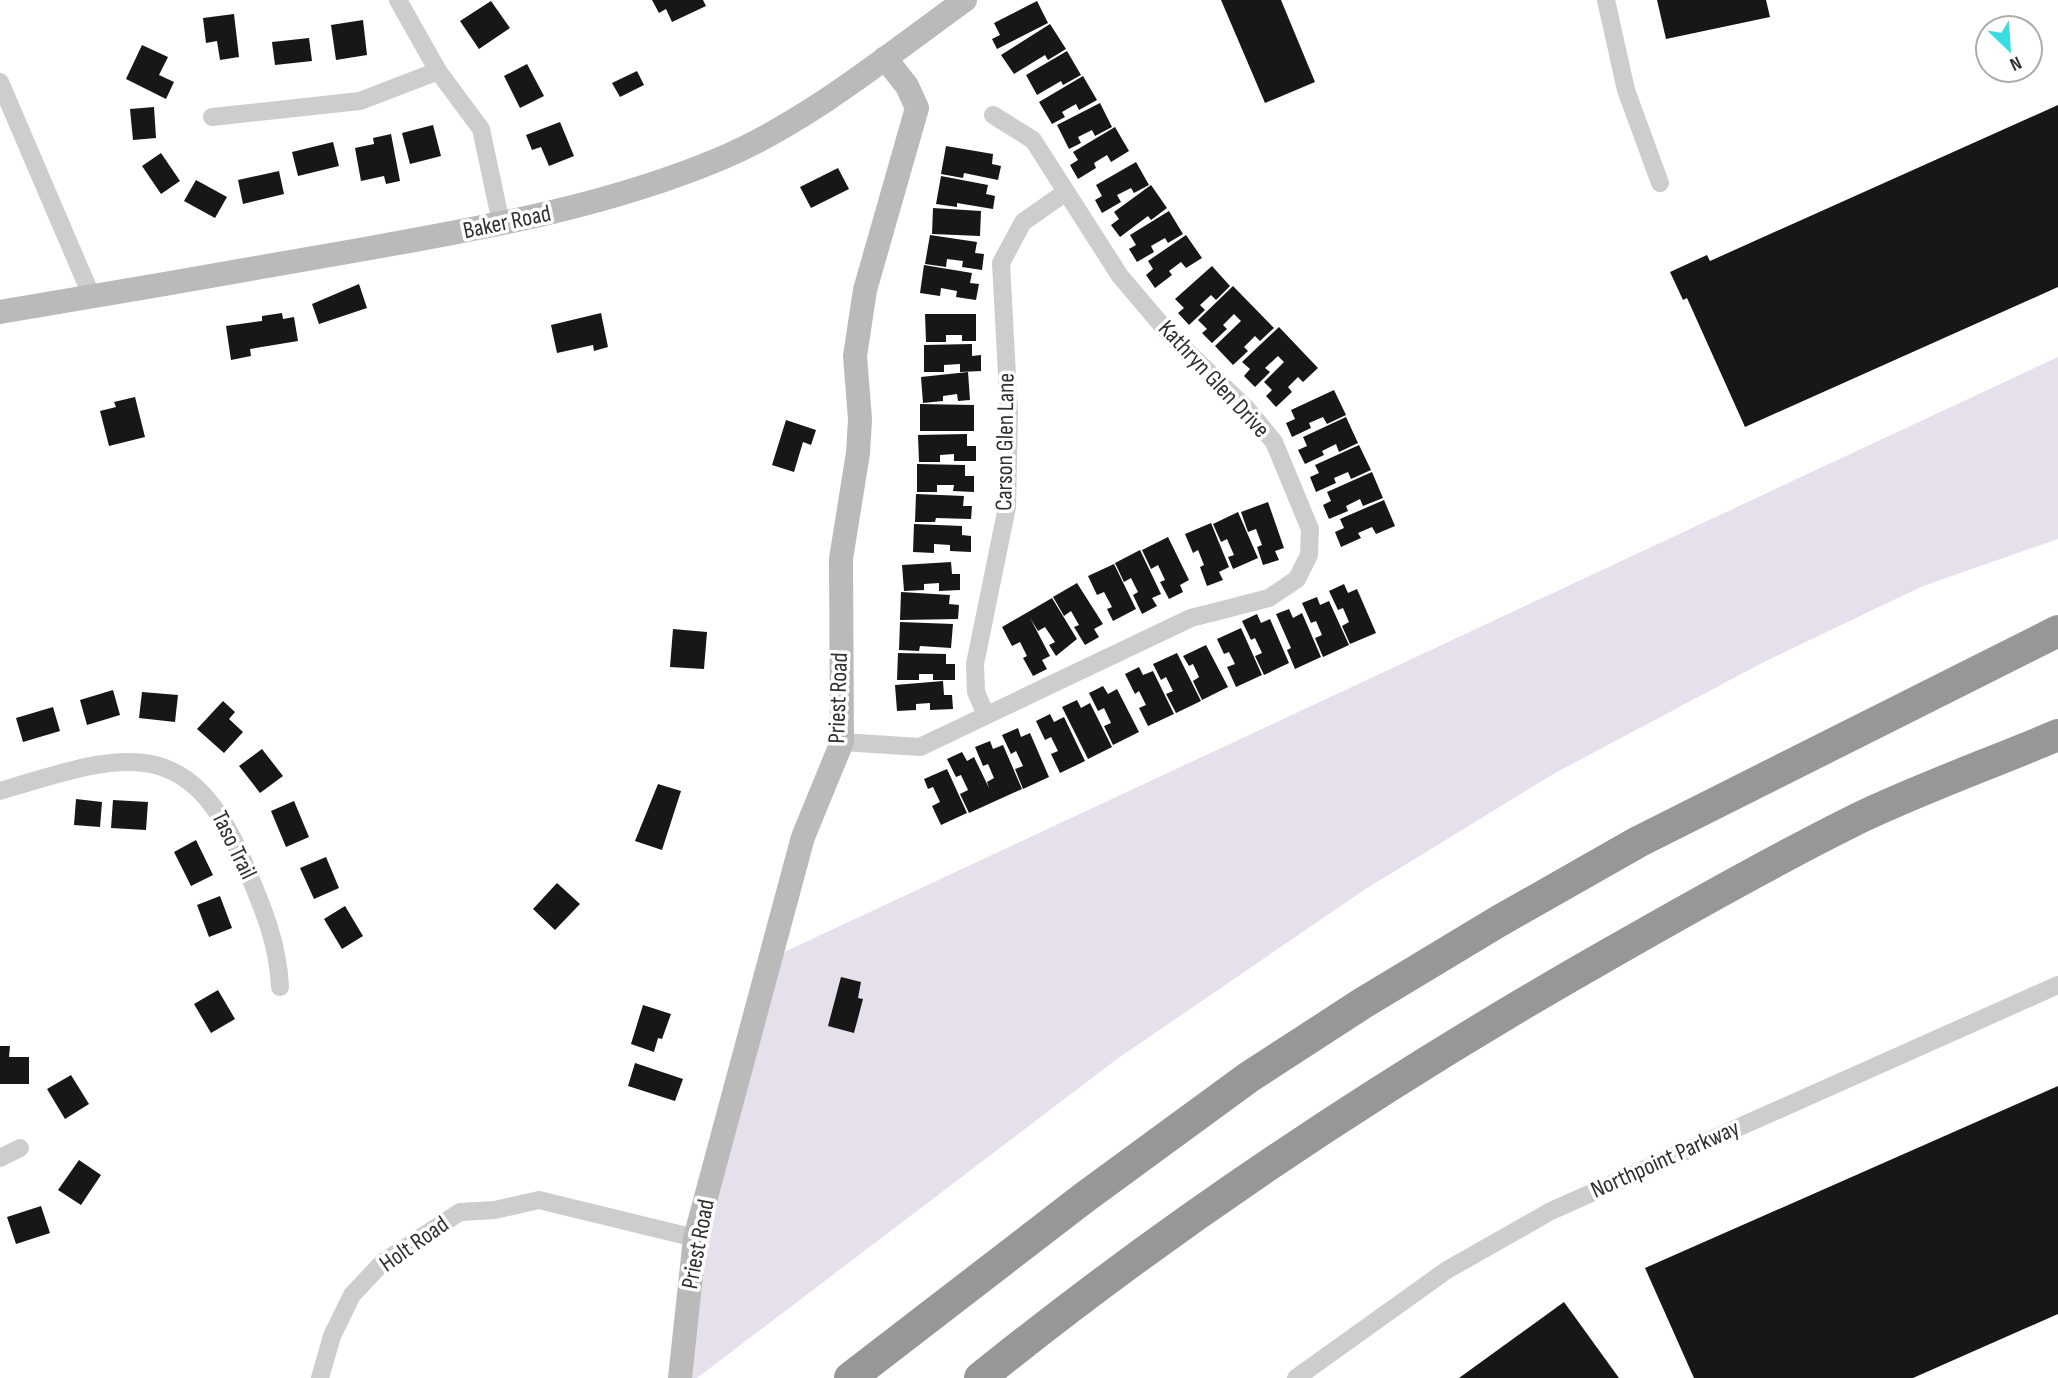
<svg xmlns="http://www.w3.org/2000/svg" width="2058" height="1378" font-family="'Sofia Sans Condensed',sans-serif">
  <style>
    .green { fill: #e6dfec }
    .building { fill: #171717 }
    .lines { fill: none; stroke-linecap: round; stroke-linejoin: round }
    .street { stroke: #cdcdcd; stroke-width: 18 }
    .secondary { stroke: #bababa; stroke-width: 24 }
    .highway { stroke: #979797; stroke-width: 32 }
    .labels { text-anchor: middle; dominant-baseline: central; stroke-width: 7; stroke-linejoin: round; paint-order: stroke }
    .street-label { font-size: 24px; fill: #303030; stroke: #fff }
  </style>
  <rect width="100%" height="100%" fill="#fff"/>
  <polygon class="green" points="2058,357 2058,539 1923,586 1764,662 1555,773 1364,890 1117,1059 697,1378 673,1378 763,962"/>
  <g class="building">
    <polygon points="652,0 703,0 706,6 672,22 666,9 659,13"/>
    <polygon points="1221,0 1281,0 1315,82 1265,103"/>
    <polygon points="1657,0 1766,0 1770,17 1666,39"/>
    <polygon points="491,1 510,28 479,49 460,21"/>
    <polygon points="1037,1 1048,23 997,49 992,39 1000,35 994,23"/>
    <polygon points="234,14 239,57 220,60 217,41 206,43 203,18"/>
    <polygon points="363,20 367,55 336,60 331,25"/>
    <polygon points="1050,24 1066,49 1048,60 1045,55 1014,74 1001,55"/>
    <polygon points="309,38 312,61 275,65 272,42"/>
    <polygon points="142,45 168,57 159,75 174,82 166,99 126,79"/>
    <polygon points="1067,51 1081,75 1063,85 1061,81 1037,95 1026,75"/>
    <polygon points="527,64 544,96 520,108 504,76"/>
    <polygon points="637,71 644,85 620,97 612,83"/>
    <polygon points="1083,76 1097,100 1079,110 1076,104 1062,112 1065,117 1052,124 1039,102"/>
    <polygon points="1100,103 1112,127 1095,136 1092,130 1078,137 1081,143 1069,149 1057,125"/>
    <polygon points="2058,105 2058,287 1745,427 1687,298 1683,300 1670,272 1707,255 1710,261"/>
    <polygon points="154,107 156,138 133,140 130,109"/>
    <polygon points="560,122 574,156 549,166 541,147 532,150 526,135"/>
    <polygon points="433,125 441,156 410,164 402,133"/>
    <polygon points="1115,127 1129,151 1111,162 1107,155 1094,163 1096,168 1078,179 1070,165 1078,160 1073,152"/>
    <polygon points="391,134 400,181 386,184 384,176 361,181 355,148 374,144 373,138"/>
    <polygon points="333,142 339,166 298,176 292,152"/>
    <polygon points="946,146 993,154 992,164 1001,166 998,180 964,173 963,178 941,174"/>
    <polygon points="161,153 180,181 161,194 142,166"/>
    <polygon points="1136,162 1149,185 1134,193 1131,188 1117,195 1121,202 1102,213 1095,200 1102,196 1096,185"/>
    <polygon points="838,168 849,189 811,208 800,187"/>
    <polygon points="279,171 284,194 243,204 238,180"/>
    <polygon points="941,176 988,185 986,194 995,196 993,209 957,203 957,207 936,204"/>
    <polygon points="196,180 227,197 215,218 184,201"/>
    <polygon points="1151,185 1167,208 1151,220 1148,216 1120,237 1111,225 1119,219 1114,212"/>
    <polygon points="933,208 981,211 980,236 932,234"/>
    <polygon points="1169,211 1183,234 1168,243 1165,238 1151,246 1154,252 1137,262 1129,249 1136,245 1130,235"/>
    <polygon points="930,235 977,242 975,253 984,254 982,270 962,267 963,261 947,259 946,267 925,264"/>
    <polygon points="1186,235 1202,258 1186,268 1181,262 1169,271 1172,275 1155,288 1146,275 1153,269 1148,261"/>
    <polygon points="924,265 972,273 970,283 979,284 976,300 956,297 957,291 941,288 940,296 920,293"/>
    <polygon points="1212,266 1230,286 1216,300 1211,295 1200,305 1205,310 1189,325 1178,313 1184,308 1175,299"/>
    <polygon points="359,284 367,308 319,324 312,304"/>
    <polygon points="1233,286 1274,328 1260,341 1255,336 1244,347 1248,351 1233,365 1215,346 1241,321 1234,314 1223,325 1227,329 1212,343 1202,333 1207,329 1198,320"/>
    <polygon points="282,313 283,319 294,317 298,341 250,349 251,356 231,360 226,326 262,321 262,316"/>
    <polygon points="601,313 608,347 594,351 593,345 557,353 551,325"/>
    <polygon points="925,314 976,314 976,341 962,341 962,335 946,335 946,342 926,342"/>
    <polygon points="1279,327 1318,368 1303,382 1298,377 1288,387 1292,392 1276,407 1266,396 1272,390 1264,382 1284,362 1278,356 1265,368 1270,372 1255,387 1244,376 1250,369 1242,362"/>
    <polygon points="972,344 972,356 981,355 981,371 960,372 960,364 944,365 944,372 924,372 924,345"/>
    <polygon points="968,372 970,400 958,401 957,394 943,396 943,401 923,403 921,377"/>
    <polygon points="1334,390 1346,415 1327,424 1323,417 1309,423 1311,428 1292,437 1286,423 1295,419 1291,410"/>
    <polygon points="135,397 145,437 109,446 100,411 116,407 114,402"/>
    <polygon points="920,404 974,405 974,431 920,431"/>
    <polygon points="1346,417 1358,443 1339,452 1336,444 1322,451 1324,455 1305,464 1298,450 1307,446 1303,437"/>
    <polygon points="786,420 816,430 811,445 803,442 794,472 772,465"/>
    <polygon points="967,434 967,446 976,446 976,461 954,461 954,454 940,455 940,462 919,462 918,435"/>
    <polygon points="1359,445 1371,470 1351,479 1348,472 1334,478 1336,483 1316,492 1310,477 1319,473 1315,465"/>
    <polygon points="917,464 965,465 965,476 974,476 974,492 953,491 954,485 937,485 937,492 917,492"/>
    <polygon points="1372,472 1383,498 1363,506 1360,499 1346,506 1348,511 1329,519 1323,505 1331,501 1327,492"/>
    <polygon points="916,494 964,496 963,506 972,506 971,519 936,518 935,522 915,522"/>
    <polygon points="1384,500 1395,526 1376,534 1372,527 1358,533 1361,538 1341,547 1335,532 1344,528 1340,519"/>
    <polygon points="1268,502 1284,548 1275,551 1279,560 1263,565 1257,547 1262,545 1256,529 1248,532 1241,512"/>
    <polygon points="1238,512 1258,558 1233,569 1228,557 1234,555 1227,539 1221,542 1213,524"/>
    <polygon points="1211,523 1229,567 1219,572 1223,580 1207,586 1200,567 1204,565 1198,550 1193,553 1185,534"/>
    <polygon points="914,524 962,526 962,535 971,536 971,552 950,551 950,545 934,544 934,553 913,552"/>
    <polygon points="1168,537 1189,580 1180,585 1183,592 1169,599 1160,582 1165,580 1158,565 1151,569 1142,550"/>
    <polygon points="1140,550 1161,594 1152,598 1157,606 1142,614 1133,595 1138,592 1131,578 1124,582 1115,563"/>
    <polygon points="951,562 952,574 960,574 960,590 939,591 939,583 924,584 924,590 904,591 902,565"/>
    <polygon points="1114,564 1136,609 1113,621 1107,609 1112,607 1104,592 1097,595 1088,576"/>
    <polygon points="1077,583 1103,624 1094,629 1099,637 1085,645 1074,627 1079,625 1071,611 1064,616 1053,597"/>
    <polygon points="1344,584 1348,593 1357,589 1376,633 1350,644 1342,626 1349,622 1343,608 1338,610 1329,591"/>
    <polygon points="901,592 950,595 949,604 959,605 958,619 900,620"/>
    <polygon points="1317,597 1320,605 1329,601 1349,645 1323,657 1315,638 1322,635 1316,621 1311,623 1302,603"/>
    <polygon points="1052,598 1077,639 1056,656 1049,645 1055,642 1045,627 1038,631 1030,618 1050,656 1042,660 1047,669 1033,676 1023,658 1027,656 1020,642 1012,646 1002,627"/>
    <polygon points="1289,609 1293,618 1302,613 1321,657 1295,669 1287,650 1291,648 1276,614"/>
    <polygon points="1257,614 1261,623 1270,619 1289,663 1264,675 1255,656 1262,653 1255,638 1251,640 1242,621"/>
    <polygon points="900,622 953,624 951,648 920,646 919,651 899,650"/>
    <polygon points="1241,628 1262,675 1236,687 1227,667 1235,664 1229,652 1224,654 1217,639"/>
    <polygon points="673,629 707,632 704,669 670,667"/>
    <polygon points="1206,645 1228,687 1202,700 1193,681 1199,677 1193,664 1189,666 1183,656"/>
    <polygon points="898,653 946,654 946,664 955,664 955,680 933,680 933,674 919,674 919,680 897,680"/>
    <polygon points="1177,653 1201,701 1176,713 1166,694 1173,691 1166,677 1161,680 1153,664"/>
    <polygon points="1139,667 1143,675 1153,671 1174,714 1148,726 1139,708 1146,705 1139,691 1135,694 1125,674"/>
    <polygon points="943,681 944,695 952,695 953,709 930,710 930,703 916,704 916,710 897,711 895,685"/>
    <polygon points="1103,686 1108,694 1117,689 1139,732 1113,745 1104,726 1111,723 1104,708 1098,711 1089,693"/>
    <polygon points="113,690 120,715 87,725 80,700"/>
    <polygon points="142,692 178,695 175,722 139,718"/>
    <polygon points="1077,700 1081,708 1090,703 1112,747 1088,759 1062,707"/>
    <polygon points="223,701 235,712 229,719 243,732 224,753 197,729"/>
    <polygon points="53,707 60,731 23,742 16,718"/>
    <polygon points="1050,714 1054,722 1064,717 1085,761 1060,773 1051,754 1058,751 1051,737 1045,740 1036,721"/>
    <polygon points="1018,728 1021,737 1030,733 1049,777 1023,789 1015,769 1023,766 1016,751 1011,754 1002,735"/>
    <polygon points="990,741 993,749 1003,745 1022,789 969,813 960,794 968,790 961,775 956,777 947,759 962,752 967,761 974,757 989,788 987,782 994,778 988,764 983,766 975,747"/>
    <polygon points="262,749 283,776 260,793 239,766"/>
    <polygon points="947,769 967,813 941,825 932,806 940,802 933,787 928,789 924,779"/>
    <polygon points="658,784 681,791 662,850 635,841"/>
    <polygon points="76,799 102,802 100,827 74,825"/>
    <polygon points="113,800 148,802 146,830 111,828"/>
    <polygon points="294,801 309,837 286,847 271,811"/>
    <polygon points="196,840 213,875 191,886 174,852"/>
    <polygon points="326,857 339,888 314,899 300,868"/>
    <polygon points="557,883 580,904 555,930 533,909"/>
    <polygon points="220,896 232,928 209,937 197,905"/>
    <polygon points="345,906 363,936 342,949 324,919"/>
    <polygon points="841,977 861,982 858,998 863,999 854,1033 828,1026"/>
    <polygon points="218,990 235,1019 211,1033 194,1004"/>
    <polygon points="643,1005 671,1014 662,1039 658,1038 654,1052 631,1044"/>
    <polygon points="0,1046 10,1046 9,1057 29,1057 29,1084 0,1084"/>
    <polygon points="635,1063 683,1079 675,1101 628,1086"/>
    <polygon points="71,1075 89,1104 65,1119 47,1089"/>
    <polygon points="2058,1086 2058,1314 1913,1378 1694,1378 1645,1268"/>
    <polygon points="79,1160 101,1175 81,1205 58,1190"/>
    <polygon points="41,1206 50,1233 16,1244 7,1217"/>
    <polygon points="1564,1302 1619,1378 1459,1378"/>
  </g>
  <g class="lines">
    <g class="street">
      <polyline points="398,0 438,71 481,129 501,223"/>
      <polyline points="1606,0 1626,90 1660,183"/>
      <polyline points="0,82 92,297"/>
      <polyline points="212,117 360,101 438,71"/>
      <polyline points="986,715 976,692 975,664 1007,507 1009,412 1001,263 1023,222 1066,192"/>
      <polyline points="842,742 920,747 1191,618 1269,598 1297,579 1309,555 1310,529 1274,442 1247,409 1171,336 1120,276 1033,140 993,115"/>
      <path d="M0,791c119,-36 188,-63 245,74 17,41 33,77 35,122"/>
      <polyline points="0,1158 20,1148"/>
      <polyline points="320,1378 332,1336 352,1295 383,1262 460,1212 495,1210 539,1200 695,1238"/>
      <polyline points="1296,1378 1447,1270 1551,1211 2058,985"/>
    </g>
    <g class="secondary">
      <path d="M0,312c120,-20 239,-41 359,-62 123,-22 247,-43 363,-92 88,-38 165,-102 243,-158"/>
      <polyline points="680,1378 695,1238 803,837 842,742 841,559 858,453 860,419 855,356 865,290 917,108 907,86 885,58"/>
    </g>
    <g class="highway">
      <polyline points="850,1378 1085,1197 1249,1077 1363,1003 1499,921 1638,842 2058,631"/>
      <path d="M980,1378c197,-159 409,-299 629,-424 82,-47 165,-94 250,-136 65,-31 133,-55 199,-83"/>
    </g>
  </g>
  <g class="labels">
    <g class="street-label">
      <text transform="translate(507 222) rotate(-12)">Baker Road</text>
      <text transform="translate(1214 379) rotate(47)">Kathryn Glen Drive</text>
      <text transform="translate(1005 442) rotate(-89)">Carson Glen Lane</text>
      <text transform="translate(838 698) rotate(-88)">Priest Road</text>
      <text transform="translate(234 845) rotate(64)">Taso Trail</text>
      <text transform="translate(1665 1159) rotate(-24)">Northpoint Parkway</text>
      <text transform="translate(414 1244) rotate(-35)">Holt Road</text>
      <text transform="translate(698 1244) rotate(-79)">Priest Road</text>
    </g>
  </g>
  <g transform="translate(2009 49) rotate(155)"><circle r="33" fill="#ffffff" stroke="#acacac" stroke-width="2"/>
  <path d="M0-5L12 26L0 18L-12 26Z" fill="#39dce0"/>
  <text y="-10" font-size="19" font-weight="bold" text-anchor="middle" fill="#303030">N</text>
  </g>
</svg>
